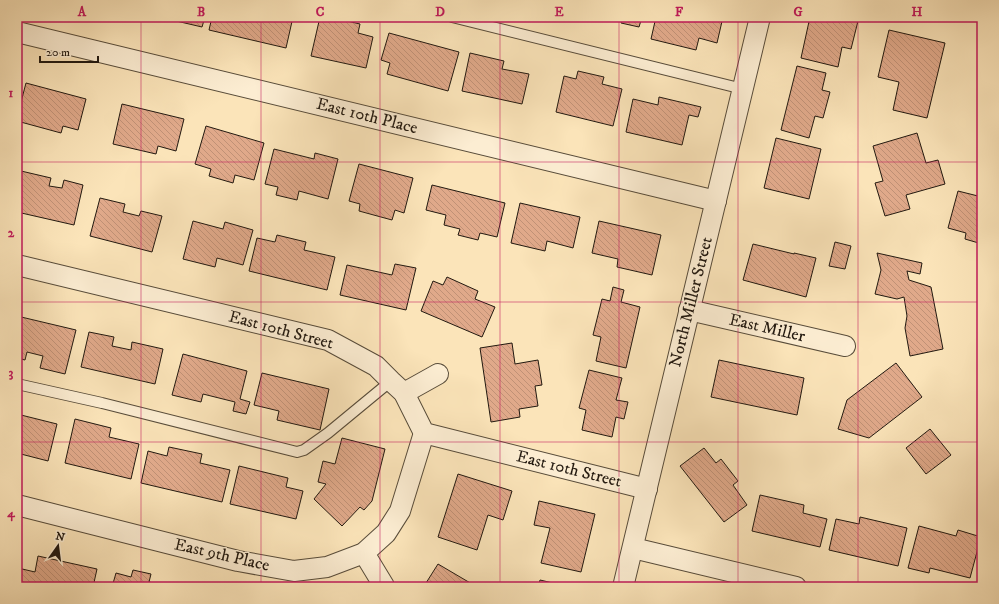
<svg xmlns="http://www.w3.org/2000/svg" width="999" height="604" font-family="'IM FELL DW Pica',serif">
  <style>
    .building { fill: url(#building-back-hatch); stroke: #221910 }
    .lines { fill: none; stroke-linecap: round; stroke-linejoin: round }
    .lane-casing { stroke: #584c3a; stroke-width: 12 }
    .street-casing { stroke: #584c3a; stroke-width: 22 }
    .lane { stroke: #fcedd2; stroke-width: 10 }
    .street { stroke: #fcedd2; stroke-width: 20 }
    .grid { fill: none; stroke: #c2185b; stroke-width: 1; stroke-opacity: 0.55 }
    .labels { text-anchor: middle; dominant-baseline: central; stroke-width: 3; stroke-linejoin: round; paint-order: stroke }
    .street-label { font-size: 17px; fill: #221910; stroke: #fcedd2 }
    .neatline { fill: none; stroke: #c2185b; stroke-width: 1.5 }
    .grid-label { font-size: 13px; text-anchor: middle; font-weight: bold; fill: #c2185b }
  </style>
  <defs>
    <pattern id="building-back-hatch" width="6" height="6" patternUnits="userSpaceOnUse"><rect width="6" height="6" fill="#e0a98a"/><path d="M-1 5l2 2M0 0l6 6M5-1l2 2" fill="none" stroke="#c09176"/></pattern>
  </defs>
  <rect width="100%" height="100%" fill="#fbe4b9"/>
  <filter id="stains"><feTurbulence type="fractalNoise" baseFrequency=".005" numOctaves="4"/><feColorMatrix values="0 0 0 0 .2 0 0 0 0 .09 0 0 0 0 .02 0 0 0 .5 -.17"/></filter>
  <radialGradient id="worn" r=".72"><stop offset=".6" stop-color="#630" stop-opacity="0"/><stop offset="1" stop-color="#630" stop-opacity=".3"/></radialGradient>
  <g class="building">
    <polygon points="159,17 205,17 202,27"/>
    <polygon points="212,17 293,17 286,48 209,30"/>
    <polygon points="320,17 330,17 360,24 358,33 373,37 366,68 311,56"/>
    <polygon points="583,17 603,17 602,21"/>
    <polygon points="620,17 642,17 639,27 621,23 623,18"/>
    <polygon points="656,17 723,17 717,43 699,38 696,50 651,39"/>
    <polygon points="810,17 850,17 850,19 858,21 851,49 842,47 838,67 801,58"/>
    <polygon points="889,30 945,43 927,118 893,110 899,82 878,77"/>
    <polygon points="389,33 459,52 448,91 387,74 390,63 381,60"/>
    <polygon points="470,53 504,61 502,69 529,74 522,104 462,91"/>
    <polygon points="797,66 826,73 822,90 830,92 823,118 815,116 809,138 781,130"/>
    <polygon points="578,71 604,77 602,84 622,89 613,126 556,112 564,76 576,79"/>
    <polygon points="26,83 86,99 78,130 63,126 61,133 17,121 17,117"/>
    <polygon points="659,97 701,107 698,117 689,115 682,145 626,132 633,99 658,105"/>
    <polygon points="122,104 184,119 176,151 158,146 156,154 113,144"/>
    <polygon points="206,126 264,143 254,180 235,175 233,183 209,176 211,169 195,164"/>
    <polygon points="917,133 926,163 938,160 945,184 906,195 910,209 885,216 875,183 883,181 873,146"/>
    <polygon points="776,138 821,149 809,199 764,188"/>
    <polygon points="274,149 314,159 315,153 338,159 328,199 299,191 297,200 276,195 278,187 265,184"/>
    <polygon points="359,164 413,178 404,213 395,210 392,220 359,211 360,204 349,201"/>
    <polygon points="21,171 51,178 49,186 62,188 64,180 83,185 74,225 17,212 17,186"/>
    <polygon points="432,185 505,203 497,237 480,233 478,240 458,235 460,229 444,225 446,215 426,210"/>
    <polygon points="958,191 982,197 982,244 965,239 966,233 948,228"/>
    <polygon points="100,198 125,204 123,212 139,216 141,211 162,216 152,252 90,236"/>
    <polygon points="520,203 580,217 573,248 547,241 545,251 511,243"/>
    <polygon points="193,221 223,229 225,222 253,230 243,265 217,258 215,267 183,259"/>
    <polygon points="599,221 661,235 652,275 617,267 618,259 592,253"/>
    <polygon points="277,235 306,242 304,250 335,257 327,290 249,271 257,238 275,242"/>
    <polygon points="835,242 851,246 845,269 829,266"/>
    <polygon points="753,244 794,254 794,253 816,258 806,297 743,280"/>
    <polygon points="877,253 922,263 920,274 907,271 909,280 931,287 943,349 910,356 905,328 907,316 904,297 897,299 875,294 881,270"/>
    <polygon points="395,264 416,268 406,310 340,295 347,265 392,275"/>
    <polygon points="447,277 478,291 475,299 495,307 482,337 421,311 433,281 443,285"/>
    <polygon points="613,287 624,290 621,302 640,307 626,368 596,361 601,337 593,335 602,299 610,301"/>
    <polygon points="17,316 76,330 65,374 40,368 43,356 27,352 25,360 17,358"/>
    <polygon points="89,332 114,337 112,346 131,350 132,342 163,349 155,384 81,367"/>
    <polygon points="512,343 515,364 538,360 542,385 535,386 538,406 519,409 520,417 491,422 480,348"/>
    <polygon points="183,354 247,371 240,399 250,402 246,414 233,411 235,402 203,394 201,402 172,395"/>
    <polygon points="719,360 804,378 797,415 711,397"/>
    <polygon points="896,363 922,397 869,438 838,429 847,400"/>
    <polygon points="589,370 622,378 616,400 628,402 624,419 616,417 612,437 582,430 586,410 579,408"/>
    <polygon points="262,373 329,389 320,430 277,420 279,411 254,405"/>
    <polygon points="17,414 57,424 48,461 17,453"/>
    <polygon points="75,419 111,428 109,437 139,444 131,479 65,463"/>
    <polygon points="930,429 951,455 926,474 906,448"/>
    <polygon points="342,438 385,449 372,501 364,510 360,507 342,526 314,499 326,484 318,482 323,461 335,464"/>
    <polygon points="169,447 202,454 200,463 230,470 222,502 141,483 148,451 167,456"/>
    <polygon points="704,448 716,463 721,459 738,481 733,485 747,505 724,522 680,466"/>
    <polygon points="239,466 288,478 286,487 303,491 296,519 230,504"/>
    <polygon points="458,474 512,491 503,520 488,515 477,550 438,537"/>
    <polygon points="760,495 804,505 803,513 827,519 820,547 752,531"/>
    <polygon points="539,501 595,514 581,572 541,563 550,528 534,525"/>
    <polygon points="860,517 907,528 898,566 829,550 836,519 859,524"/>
    <polygon points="919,526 956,536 958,530 981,537 970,578 930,568 929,573 908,568"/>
    <polygon points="38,556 97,569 93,587 17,587 18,568 35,572"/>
    <polygon points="438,564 472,584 471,587 431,587 426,583"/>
    <polygon points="133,570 151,574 149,582 169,587 112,587 116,573 131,577"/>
    <polygon points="540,580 570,587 538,587"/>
  </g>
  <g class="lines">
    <g class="lane-casing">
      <g id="lane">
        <polyline points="452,17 743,89"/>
        <polyline points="17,384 102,403 297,452 304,450 328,433 391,381"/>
      </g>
    </g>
    <g class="street-casing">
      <g id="street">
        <polyline points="17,32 716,201"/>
        <polyline points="17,265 328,340 376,366 391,381 404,393 424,433 647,489"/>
        <polyline points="689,310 845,346"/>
        <polyline points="404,393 438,374"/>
        <polyline points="17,505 238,561 294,571 327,567 364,553 386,533 400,511 424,433"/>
        <polyline points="633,548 796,587"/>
        <polyline points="364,553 384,586"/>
        <polyline points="623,587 760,17"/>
      </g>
    </g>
    <use href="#lane" class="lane"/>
    <use href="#street" class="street"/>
  </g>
  <path class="grid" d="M141,17v570M261,17v570M380,17v570M500,17v570M619,17v570M738,17v570M858,17v570M17,162h965M17,302h965M17,442h965"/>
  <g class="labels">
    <g class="street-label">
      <text transform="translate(367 116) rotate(14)">East 10th Place</text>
      <text transform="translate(691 302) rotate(-76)">North Miller Street</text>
      <text transform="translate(767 328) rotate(13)">East Miller</text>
      <text transform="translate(281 330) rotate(15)">East 10th Street</text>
      <text transform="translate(569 469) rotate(14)">East 10th Street</text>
      <text transform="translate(222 555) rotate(13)">East 9th Place</text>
    </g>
  </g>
  <rect width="999" height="604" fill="none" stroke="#fbe4b9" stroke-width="44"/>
  <g transform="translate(58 546) rotate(14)" stroke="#fcedd2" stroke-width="3" paint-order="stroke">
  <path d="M0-3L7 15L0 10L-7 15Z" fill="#221910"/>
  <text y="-6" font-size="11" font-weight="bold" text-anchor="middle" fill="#221910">N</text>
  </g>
  <path d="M40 56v6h58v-6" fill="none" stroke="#221910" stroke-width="2"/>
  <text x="46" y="56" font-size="12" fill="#221910" stroke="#fcedd2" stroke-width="3" paint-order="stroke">20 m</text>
  <rect x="22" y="22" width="955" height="560" class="neatline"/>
  <g class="grid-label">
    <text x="82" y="16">A</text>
    <text x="201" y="16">B</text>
    <text x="320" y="16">C</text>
    <text x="440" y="16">D</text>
    <text x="559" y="16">E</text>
    <text x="679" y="16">F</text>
    <text x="798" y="16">G</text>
    <text x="917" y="16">H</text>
    <text x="11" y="97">1</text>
    <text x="11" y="237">2</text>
    <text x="11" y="377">3</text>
    <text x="11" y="517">4</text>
  </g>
  <rect width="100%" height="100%" filter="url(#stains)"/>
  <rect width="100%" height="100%" fill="url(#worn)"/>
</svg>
